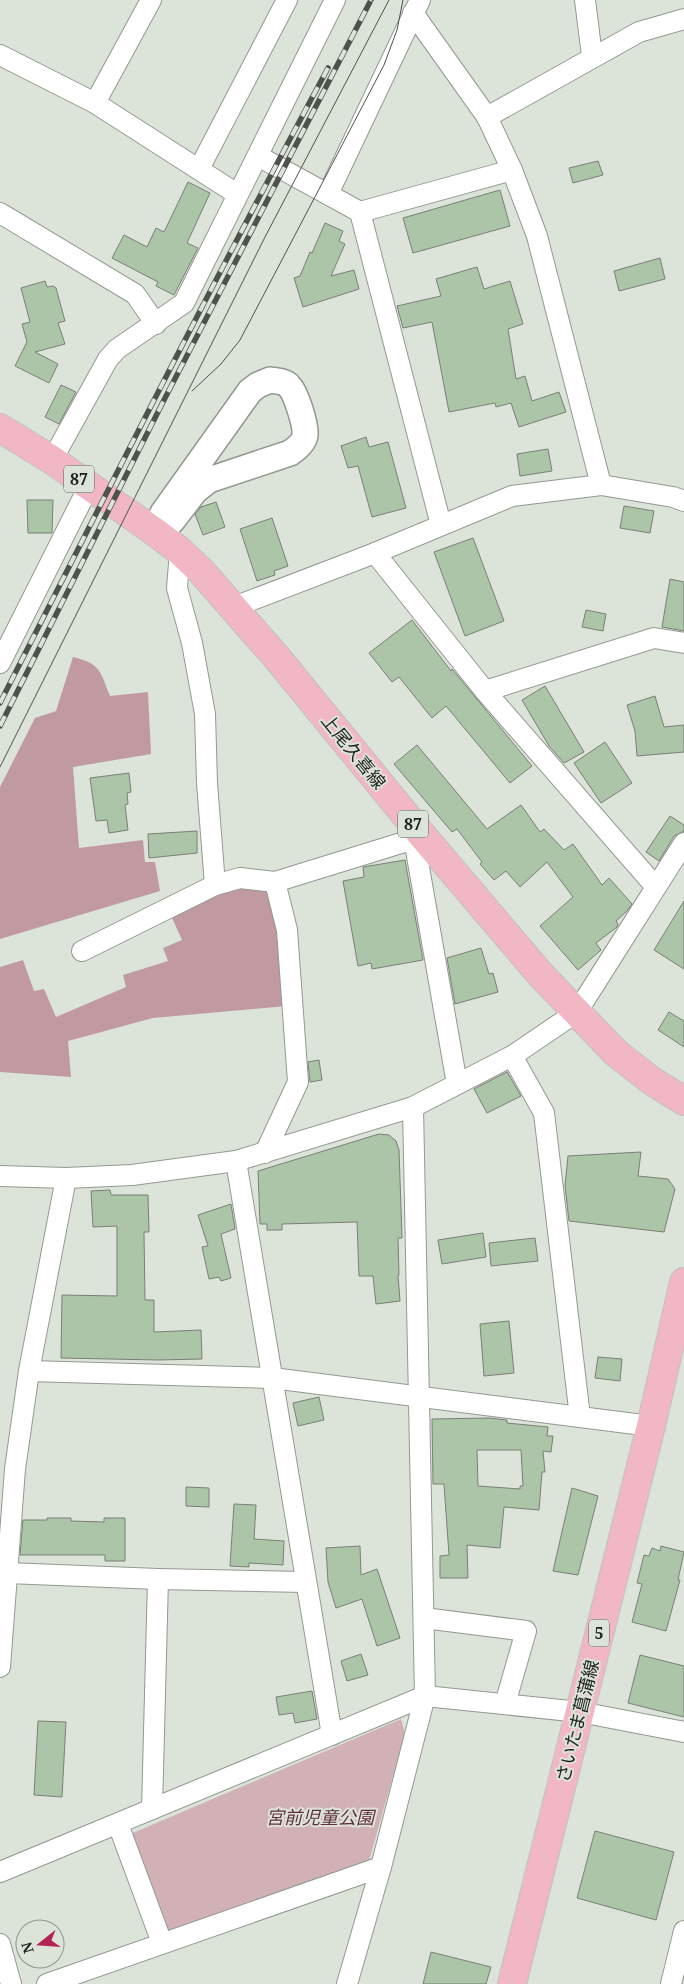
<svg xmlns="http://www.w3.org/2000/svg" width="684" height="1984" font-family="'Noto Serif','Noto Sans JP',serif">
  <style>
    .green { fill: #d2b1b6 }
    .forest { fill: #c19aa1 }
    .building { fill: #acc4a7; stroke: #798077; fill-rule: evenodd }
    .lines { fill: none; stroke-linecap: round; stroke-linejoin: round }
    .minor-casing { stroke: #929990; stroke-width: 22 }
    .tertiary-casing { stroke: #929990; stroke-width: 28 }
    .primary-casing { stroke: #c0c1c0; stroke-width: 30 }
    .minor { stroke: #fff; stroke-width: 20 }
    .tertiary { stroke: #fff; stroke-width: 25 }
    .primary { stroke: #f2b7c4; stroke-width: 28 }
    .tram { stroke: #4e524d; stroke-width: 1 }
    .rail-casing { stroke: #4e524d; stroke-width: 5.5 }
    .rail { stroke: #dce4da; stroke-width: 4; stroke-dasharray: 11; stroke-linecap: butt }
    .labels { text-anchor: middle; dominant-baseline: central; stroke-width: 4; stroke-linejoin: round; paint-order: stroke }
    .shield { fill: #dce4da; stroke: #575c56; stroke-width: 1 }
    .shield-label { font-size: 16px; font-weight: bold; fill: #1e211d }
    .street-label { font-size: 18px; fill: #1e211d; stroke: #dce4da }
    .park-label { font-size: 18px; font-style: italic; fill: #642f3c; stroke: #dce4da }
  </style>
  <rect width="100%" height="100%" fill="#dce4da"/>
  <polygon class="green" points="401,1719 405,1733 369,1861 164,1935 128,1835"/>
  <g class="forest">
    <path d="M73,657c28,7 27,14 37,39l38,-4 3,62 -78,13 6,81 64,-8 2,22h10l5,29 -160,48v-152l35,-69 21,-7z"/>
    <polygon points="226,886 270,888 281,932 286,1006 153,1018 68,1041 71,1077 0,1072 0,967 23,960 34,991 44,989 56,1017 126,987 123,975 168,961 163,948 182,940 172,918"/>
  </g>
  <g class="building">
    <polygon points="598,161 603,175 573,183 569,168"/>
    <polygon points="188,182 210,193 187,243 198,248 174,295 156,286 158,282 112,258 124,235 147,247 156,228 164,232"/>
    <polygon points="500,190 510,226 413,253 403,218"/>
    <polygon points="325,223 343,231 339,241 345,244 331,276 354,270 359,289 303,307 294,278 300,276 310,252 312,253"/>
    <polygon points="660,258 665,279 619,291 614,271"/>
    <polygon points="477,267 484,289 510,281 523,324 508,329 516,379 525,376 532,401 559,392 566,412 519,427 511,403 496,407 495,403 449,412 432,322 403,328 397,306 441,296 436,279"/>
    <polygon points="45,281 47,287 53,286 56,288 65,321 58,323 65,344 35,352 58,364 49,383 15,366 27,342 22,324 30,322 21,288"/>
    <polygon points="61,385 76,392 59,424 45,417"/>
    <polygon points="366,437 369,447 388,442 406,508 372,517 358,466 348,468 341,446"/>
    <polygon points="548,449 552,471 520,476 517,454"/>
    <polygon points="27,500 53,500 52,533 28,533"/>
    <polygon points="216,502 225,527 203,535 195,514 201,507"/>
    <polygon points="624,506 654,511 650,533 620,528"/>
    <polygon points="272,518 288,566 274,571 275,575 257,581 240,529"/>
    <polygon points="473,538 504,621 465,636 434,552"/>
    <polygon points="670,579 684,582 684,631 662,627"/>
    <polygon points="586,610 606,614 603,631 582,627"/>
    <polygon points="412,620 451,671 452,669 532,766 510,783 446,706 432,718 399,677 392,682 369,653"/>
    <polygon points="545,686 584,752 564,763 549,746 522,700"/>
    <polygon points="655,696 664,727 684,725 684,752 637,756 635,731 627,705"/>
    <polygon points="605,742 632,783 601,803 574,763"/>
    <polygon points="417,745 487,829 521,805 540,832 544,829 564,850 573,844 602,885 609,878 632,904 627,911 616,921 618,924 617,927 596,943 601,950 578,970 540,926 573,897 547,862 520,887 506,871 494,880 480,864 482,862 457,829 452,832 394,764"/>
    <polygon points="129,773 131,792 127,793 128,804 125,805 128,830 109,833 107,820 96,821 90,778"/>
    <polygon points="670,816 684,825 684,831 674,836 659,861 646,852"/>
    <polygon points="197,831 197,853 149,858 148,834"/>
    <polygon points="405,860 423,960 372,969 371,963 358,966 343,881 364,877 363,867"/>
    <polygon points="684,901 684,969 654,950"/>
    <polygon points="481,948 489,974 493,973 498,992 455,1004 447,958"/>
    <polygon points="669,1012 684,1021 684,1047 658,1030"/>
    <polygon points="319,1060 322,1080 310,1082 308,1062"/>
    <polygon points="507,1072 521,1096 487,1113 474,1089"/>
    <polygon points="379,1134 389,1135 396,1141 399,1150 402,1238 398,1238 399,1275 398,1275 400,1301 376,1304 373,1276 359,1276 357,1222 282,1224 282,1230 267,1230 267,1224 260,1224 258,1171"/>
    <polygon points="641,1152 638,1176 668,1179 675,1189 664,1232 569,1221 565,1186 568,1156"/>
    <polygon points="110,1190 111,1195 148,1195 149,1232 144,1232 145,1300 154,1300 154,1332 201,1330 202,1359 158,1360 61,1358 62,1295 117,1296 117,1226 93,1227 91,1191"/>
    <polygon points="231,1204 235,1229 221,1234 231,1278 221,1281 219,1277 209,1279 202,1247 208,1246 198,1215"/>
    <polygon points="483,1233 486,1257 442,1264 438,1240"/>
    <polygon points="535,1238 538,1261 491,1266 489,1243"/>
    <polygon points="509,1321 514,1373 484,1376 480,1324"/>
    <polygon points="598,1357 622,1359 620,1381 595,1378"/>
    <polygon points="319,1397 324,1420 298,1426 293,1403"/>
    <path d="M489,1418l18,2v3l41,4 -1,9h6l-2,16 -8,-1 2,21h-3l-3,38 -35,-3 -4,41 -33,-3 1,33h-28v-22l9,-1 -5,-71h-11l-1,-65zM477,1450h44l2,36h-3v3l-42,-3z"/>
    <polygon points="186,1487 209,1488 209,1507 186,1506"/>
    <polygon points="572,1488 598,1496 578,1575 553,1571"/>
    <polygon points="234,1504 256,1505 254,1539 284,1541 283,1565 249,1563 249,1567 230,1566"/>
    <polygon points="47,1518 71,1518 71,1521 104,1522 104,1518 125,1518 125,1561 105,1561 105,1555 20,1555 23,1520 47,1520"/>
    <polygon points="360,1546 361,1575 377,1569 400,1638 377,1646 362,1599 336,1608 328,1582 326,1548"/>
    <polygon points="661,1546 684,1552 678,1580 680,1580 666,1631 632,1622 642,1584 637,1583 644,1555 649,1556 652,1548 660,1551"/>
    <polygon points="361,1654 368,1675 347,1681 341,1661"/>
    <polygon points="640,1655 684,1666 684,1717 628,1703"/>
    <polygon points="312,1691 317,1719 295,1723 293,1713 279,1715 276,1697"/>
    <polygon points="38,1721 66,1722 62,1797 34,1795"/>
    <polygon points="595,1831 674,1852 656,1920 577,1898"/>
    <polygon points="431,1952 491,1967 486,1984 423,1984"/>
  </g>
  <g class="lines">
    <g class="minor-casing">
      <g id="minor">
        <polyline points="585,0 592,56"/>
        <polyline points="413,13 487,117 512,170 537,236 601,485"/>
        <polyline points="0,55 95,103 237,194"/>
        <polyline points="95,103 151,0"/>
        <polyline points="487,117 639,32 684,19"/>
        <polyline points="258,156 360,212 441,525"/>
        <polyline points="199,169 287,0"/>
        <polyline points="328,194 420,0"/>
        <polyline points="360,212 512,170"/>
        <polyline points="0,213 135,294 156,324"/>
        <polyline points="52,460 108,359 117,349 184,303 335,0"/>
        <polyline points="180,551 177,588 192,643 205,714 207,783 215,885 240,878 275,882 414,839 421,834"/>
        <polyline points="375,553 485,691 655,886"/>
        <polyline points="234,607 375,553 512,496 601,485 673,497 684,501"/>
        <polyline points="0,663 89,486"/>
        <polyline points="485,691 654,638 684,643"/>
        <polyline points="414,839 457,1084"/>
        <polyline points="82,951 215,885"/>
        <polyline points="512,1056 544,1113 580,1417"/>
        <polyline points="265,1153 298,1082 287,930 275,882"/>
        <polyline points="236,1161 332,1735"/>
        <polyline points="0,1176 66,1178 132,1175 236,1161 413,1107 512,1056 577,1012 684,843"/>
        <polyline points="29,1371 272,1378 651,1426"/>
        <polyline points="7,1573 158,1579 306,1582"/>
        <polyline points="424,1618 526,1631 505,1704"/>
        <polyline points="0,1667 15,1469 29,1371 66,1178"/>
        <polyline points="152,1809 158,1579"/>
        <polyline points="118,1824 162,1943"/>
        <polyline points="0,1872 425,1696 580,1712 684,1732"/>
        <polyline points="0,1944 11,1984"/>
        <polyline points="47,1984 381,1867"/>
        <polyline points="347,1984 381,1867 425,1696 413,1107"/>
        <polyline points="671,1984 684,1931"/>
      </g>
    </g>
    <g class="tertiary-casing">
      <path id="tertiary" d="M270,380c6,1 15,1 19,6 7,7 17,39 16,49 -1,8 -9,14 -15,18l-81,27 -14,11 -23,30 -17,11 8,-19 87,-122 8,-6z"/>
    </g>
    <g class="primary-casing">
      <g id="primary">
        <polyline points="0,428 52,460 155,532 180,551 201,571 278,659 421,834 540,974 616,1053 652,1081 684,1101"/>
        <polyline points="512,1984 651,1426 684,1282"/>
      </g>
    </g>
    <use href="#minor" class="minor"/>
    <use href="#tertiary" class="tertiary"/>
    <use href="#primary" class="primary"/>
    <g class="tram">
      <polyline points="192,391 221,364 240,340 384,65 397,30 403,0"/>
      <polyline points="0,767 265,237 389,0"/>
    </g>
    <g class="rail-casing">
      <g id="rail">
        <path d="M0,703c108,-213 215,-425 328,-635"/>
        <polyline points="0,726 165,398 371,0"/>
      </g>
    </g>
    <use href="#rail" class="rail"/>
  </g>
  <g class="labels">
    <g class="shield">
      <rect x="64" y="465.5" width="30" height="27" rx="4"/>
      <rect x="398" y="810.5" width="30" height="27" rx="4"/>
      <rect x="589" y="1619.5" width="20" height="27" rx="4"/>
    </g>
    <g class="shield-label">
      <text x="79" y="479">87</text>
      <text x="413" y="824">87</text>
      <text x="599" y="1633">5</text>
    </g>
    <g class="street-label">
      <text transform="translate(354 751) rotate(51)">上尾久喜線</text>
      <text transform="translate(577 1721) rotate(-76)">さいたま菖蒲線</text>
    </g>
    <g class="park-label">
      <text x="320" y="1817">宮前児童公園</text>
    </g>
  </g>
  <g transform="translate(40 1944) rotate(253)"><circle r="24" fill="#dce4da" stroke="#90968e"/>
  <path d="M0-4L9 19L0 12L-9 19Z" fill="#b32456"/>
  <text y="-8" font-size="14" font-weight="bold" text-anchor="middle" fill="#1e211d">N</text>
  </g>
</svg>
